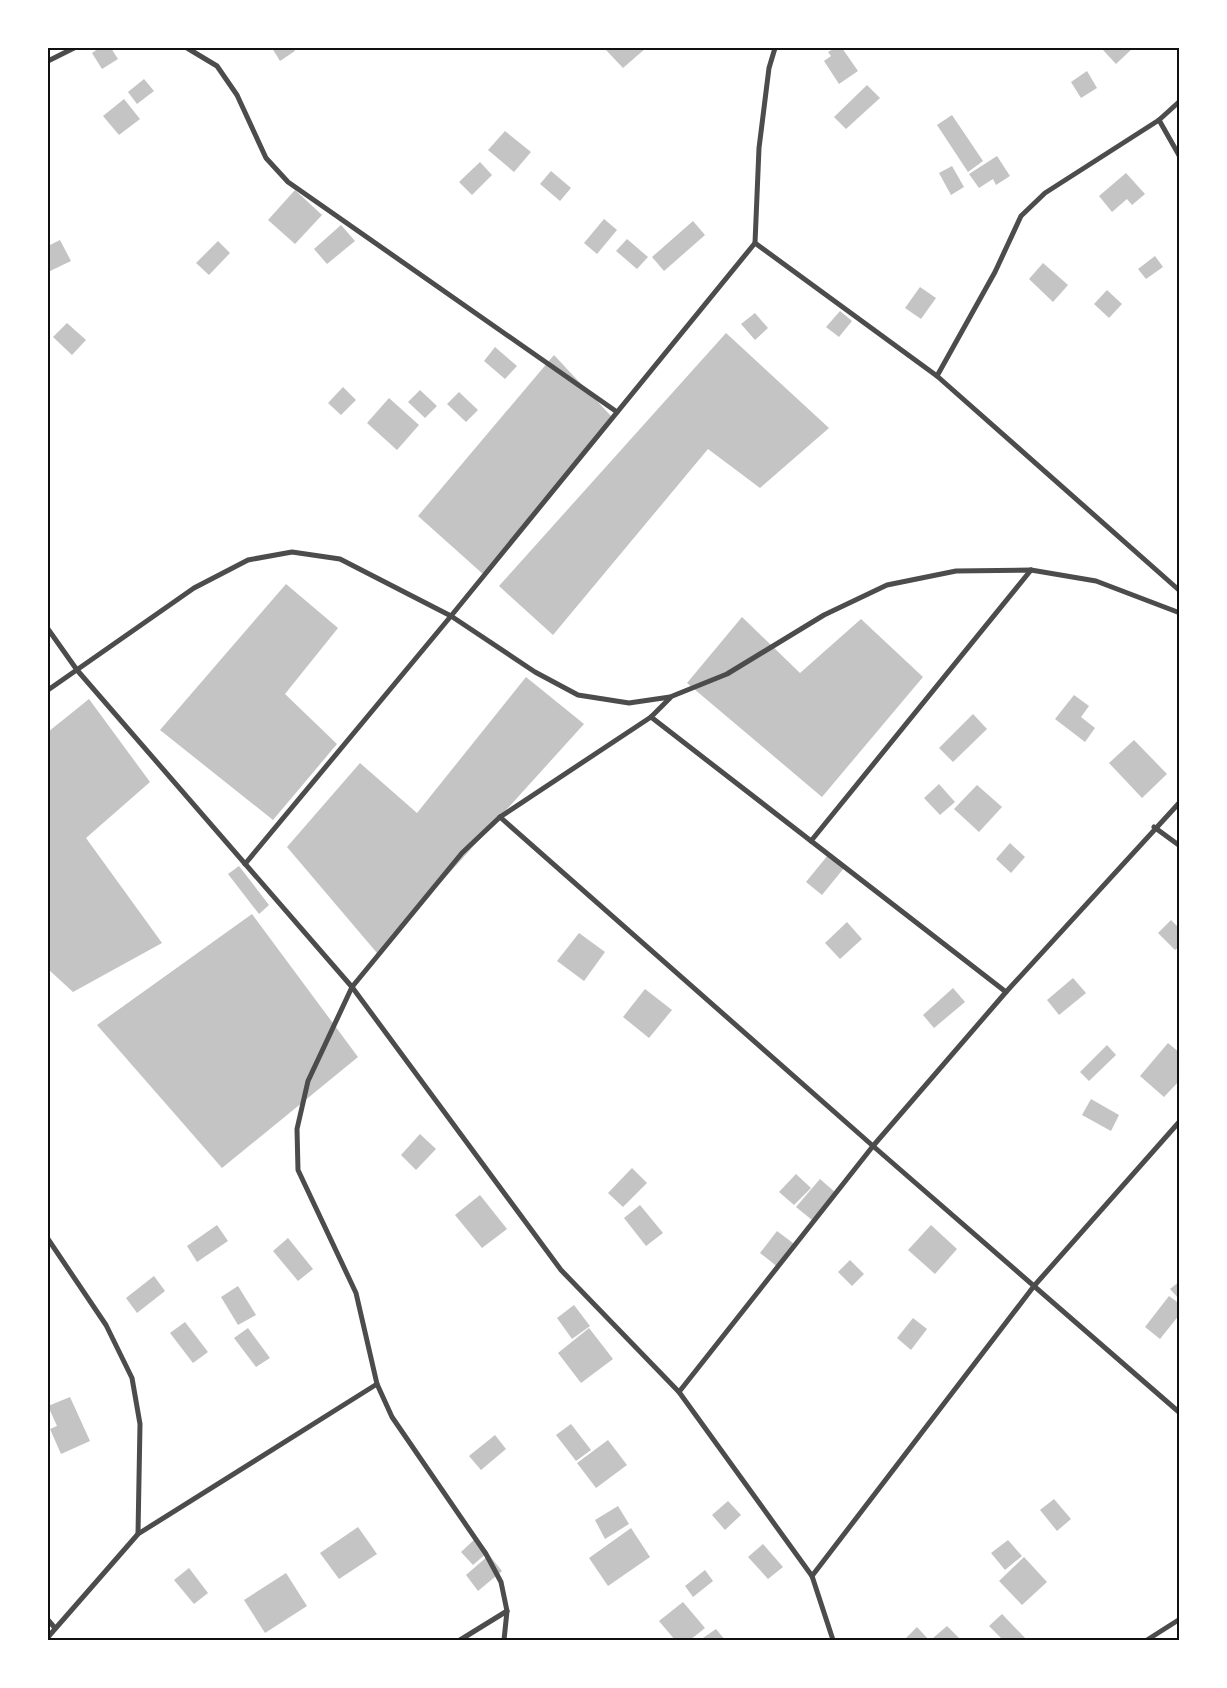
<svg xmlns="http://www.w3.org/2000/svg" width="1227" height="1688" font-family="'Exo 2',sans-serif">
  <style>
    .building { fill: #c4c4c4 }
    .lines { fill: none; stroke-linecap: round; stroke-linejoin: round }
    .minor { stroke: #4c4c4c; stroke-width: 5 }
    .neatline { fill: none; stroke: #111; stroke-width: 2 }
  </style>
  <rect width="100%" height="100%" fill="#fff"/>
  <g class="building">
    <polygon points="99,48 111,48 118,59 102,69 92,53"/>
    <polygon points="272,48 293,48 295,51 280,61"/>
    <polygon points="609,48 646,48 623,68 606,50"/>
    <polygon points="835,48 842,48 858,71 839,84 824,61 831,56 828,52"/>
    <polygon points="1105,48 1133,48 1116,64 1103,50"/>
    <polygon points="1087,71 1097,88 1081,98 1071,82"/>
    <polygon points="144,79 154,91 137,104 128,92"/>
    <polygon points="867,85 880,98 846,129 834,117"/>
    <polygon points="124,99 140,119 119,135 103,116"/>
    <polygon points="952,115 983,161 968,172 937,125"/>
    <polygon points="505,131 531,152 514,172 488,150"/>
    <polygon points="997,156 1010,176 996,185 993,179 979,188 969,174"/>
    <polygon points="480,162 492,175 472,195 459,182"/>
    <polygon points="952,166 964,187 951,195 939,173"/>
    <polygon points="551,171 571,188 560,201 540,184"/>
    <polygon points="1126,173 1145,194 1132,205 1127,199 1112,212 1099,196"/>
    <polygon points="295,190 322,215 295,244 268,220"/>
    <polygon points="604,219 617,230 597,254 584,243"/>
    <polygon points="693,221 705,235 664,271 652,257"/>
    <polygon points="341,225 355,241 327,264 314,249"/>
    <polygon points="627,239 648,257 637,269 616,251"/>
    <polygon points="60,240 71,261 48,272 48,246"/>
    <polygon points="218,241 230,253 209,275 196,263"/>
    <polygon points="1155,256 1163,267 1146,279 1138,269"/>
    <polygon points="1043,263 1068,285 1053,302 1029,279"/>
    <polygon points="920,287 936,298 921,319 905,308"/>
    <polygon points="1107,290 1122,304 1109,318 1094,304"/>
    <polygon points="840,311 852,321 839,337 826,327"/>
    <polygon points="755,313 768,328 755,340 741,324"/>
    <polygon points="67,323 86,340 72,355 53,337"/>
    <polygon points="726,333 829,428 760,488 708,449 553,635 499,586"/>
    <polygon points="495,347 517,366 505,379 484,361"/>
    <polygon points="554,355 611,416 484,575 418,516"/>
    <polygon points="343,387 356,400 341,415 328,403"/>
    <polygon points="420,390 437,406 425,418 408,402"/>
    <polygon points="459,392 478,410 466,422 447,404"/>
    <polygon points="389,398 419,425 397,450 367,423"/>
    <polygon points="286,584 338,628 285,694 337,744 273,820 160,730"/>
    <polygon points="742,617 800,673 861,619 923,677 822,797 687,683"/>
    <polygon points="526,677 584,724 377,953 287,847 360,763 417,813"/>
    <polygon points="1074,695 1089,706 1081,717 1095,728 1085,742 1055,719"/>
    <polygon points="89,699 150,782 86,838 162,943 73,992 48,969 48,732"/>
    <polygon points="973,714 987,729 953,762 939,748"/>
    <polygon points="1134,740 1167,774 1142,798 1109,763"/>
    <polygon points="939,784 955,802 940,815 924,798"/>
    <polygon points="977,785 1002,807 979,832 954,809"/>
    <polygon points="1010,843 1025,857 1011,873 996,859"/>
    <polygon points="828,855 844,868 822,895 806,882"/>
    <polygon points="239,866 269,905 259,914 228,874"/>
    <polygon points="252,914 358,1057 222,1168 97,1025"/>
    <polygon points="1171,920 1180,929 1180,946 1175,950 1158,933"/>
    <polygon points="847,922 862,939 840,959 825,943"/>
    <polygon points="579,933 605,952 584,981 557,961"/>
    <polygon points="1073,978 1086,993 1059,1015 1047,1000"/>
    <polygon points="953,988 965,1002 934,1028 923,1015"/>
    <polygon points="645,989 672,1010 649,1038 623,1017"/>
    <polygon points="1168,1043 1180,1053 1180,1080 1164,1097 1140,1076"/>
    <polygon points="1107,1045 1116,1055 1089,1081 1080,1072"/>
    <polygon points="1091,1099 1119,1115 1111,1131 1082,1115"/>
    <polygon points="420,1134 436,1149 416,1170 401,1155"/>
    <polygon points="632,1168 647,1183 623,1207 608,1193"/>
    <polygon points="796,1174 811,1188 794,1205 779,1192"/>
    <polygon points="820,1179 836,1193 812,1220 796,1207"/>
    <polygon points="480,1195 507,1229 482,1248 455,1215"/>
    <polygon points="640,1205 663,1233 646,1246 624,1218"/>
    <polygon points="217,1225 228,1241 197,1262 187,1246"/>
    <polygon points="931,1225 957,1249 935,1274 908,1250"/>
    <polygon points="777,1231 797,1246 779,1268 760,1253"/>
    <polygon points="288,1238 313,1269 298,1281 273,1251"/>
    <polygon points="850,1260 864,1274 852,1286 838,1272"/>
    <polygon points="154,1276 165,1291 137,1313 126,1298"/>
    <polygon points="1180,1281 1180,1300 1170,1289"/>
    <polygon points="238,1286 256,1315 238,1325 221,1297"/>
    <polygon points="1169,1296 1180,1304 1180,1314 1160,1339 1145,1327"/>
    <polygon points="574,1305 590,1326 572,1339 557,1318"/>
    <polygon points="913,1318 927,1329 911,1350 897,1338"/>
    <polygon points="185,1322 208,1352 193,1363 170,1333"/>
    <polygon points="248,1328 270,1358 256,1367 234,1338"/>
    <polygon points="589,1328 613,1359 581,1383 558,1353"/>
    <polygon points="70,1397 90,1441 61,1454 50,1429 57,1426 48,1406"/>
    <polygon points="571,1424 591,1450 576,1461 556,1435"/>
    <polygon points="495,1435 506,1449 481,1470 469,1456"/>
    <polygon points="608,1440 627,1465 596,1488 577,1463"/>
    <polygon points="1054,1499 1071,1519 1057,1531 1040,1510"/>
    <polygon points="728,1501 741,1515 725,1530 712,1515"/>
    <polygon points="618,1506 629,1524 605,1539 595,1520"/>
    <polygon points="358,1527 377,1554 339,1579 320,1553"/>
    <polygon points="631,1528 650,1557 608,1586 589,1558"/>
    <polygon points="476,1538 488,1552 473,1565 461,1552"/>
    <polygon points="1008,1540 1022,1556 1005,1570 991,1553"/>
    <polygon points="763,1544 783,1567 768,1579 748,1557"/>
    <polygon points="489,1555 502,1571 478,1591 466,1575"/>
    <polygon points="1024,1557 1047,1582 1022,1605 999,1581"/>
    <polygon points="189,1568 208,1593 194,1604 174,1580"/>
    <polygon points="705,1570 713,1581 693,1597 685,1586"/>
    <polygon points="286,1573 307,1606 265,1633 244,1600"/>
    <polygon points="683,1602 705,1628 690,1640 675,1640 659,1621"/>
    <polygon points="1002,1614 1027,1640 1003,1640 989,1626"/>
    <polygon points="947,1626 959,1638 956,1640 935,1640 933,1638"/>
    <polygon points="917,1627 929,1640 908,1640 906,1638"/>
    <polygon points="716,1629 725,1640 705,1640 703,1638"/>
  </g>
  <g class="lines">
    <g class="minor">
      <polyline points="187,48 217,66 237,95 266,158 288,182 617,412"/>
      <polyline points="48,61 74,48"/>
      <polyline points="1159,120 1180,157"/>
      <polyline points="755,243 937,376 1180,591"/>
      <polyline points="937,376 995,272 1021,216 1045,193 1159,120 1180,101"/>
      <polyline points="48,629 77,670 352,987 561,1270 679,1392 812,1576 833,1640"/>
      <polyline points="48,690 194,588 248,560 292,552 340,559 451,616 535,672 578,695 629,703 670,697 727,674 824,615 887,585 956,571 1031,570 1096,581 1180,613"/>
      <polyline points="651,717 1006,992"/>
      <polyline points="500,817 873,1146 1180,1413"/>
      <polyline points="1154,827 1180,846"/>
      <polyline points="811,841 1031,570"/>
      <polyline points="245,864 451,616 755,243 759,148 769,68 775,48"/>
      <polyline points="48,1239 106,1325 132,1378 140,1424 138,1534"/>
      <polyline points="679,1392 873,1146 1006,992 1180,802"/>
      <polyline points="812,1576 1034,1286 1180,1121"/>
      <polyline points="48,1620 55,1628"/>
      <polyline points="48,1637 138,1534 377,1384"/>
      <polyline points="460,1640 507,1611"/>
      <polyline points="504,1640 507,1611 501,1582 486,1554 392,1417 377,1384 356,1293 298,1170 297,1129 308,1081 352,987 462,853 500,817 651,717 670,698"/>
      <polyline points="1147,1640 1180,1619"/>
    </g>
  </g>
  <rect width="1227" height="1688" fill="none" stroke="#ffffff" stroke-width="98"/>
  <rect x="49" y="49" width="1129" height="1590" class="neatline"/>
</svg>
